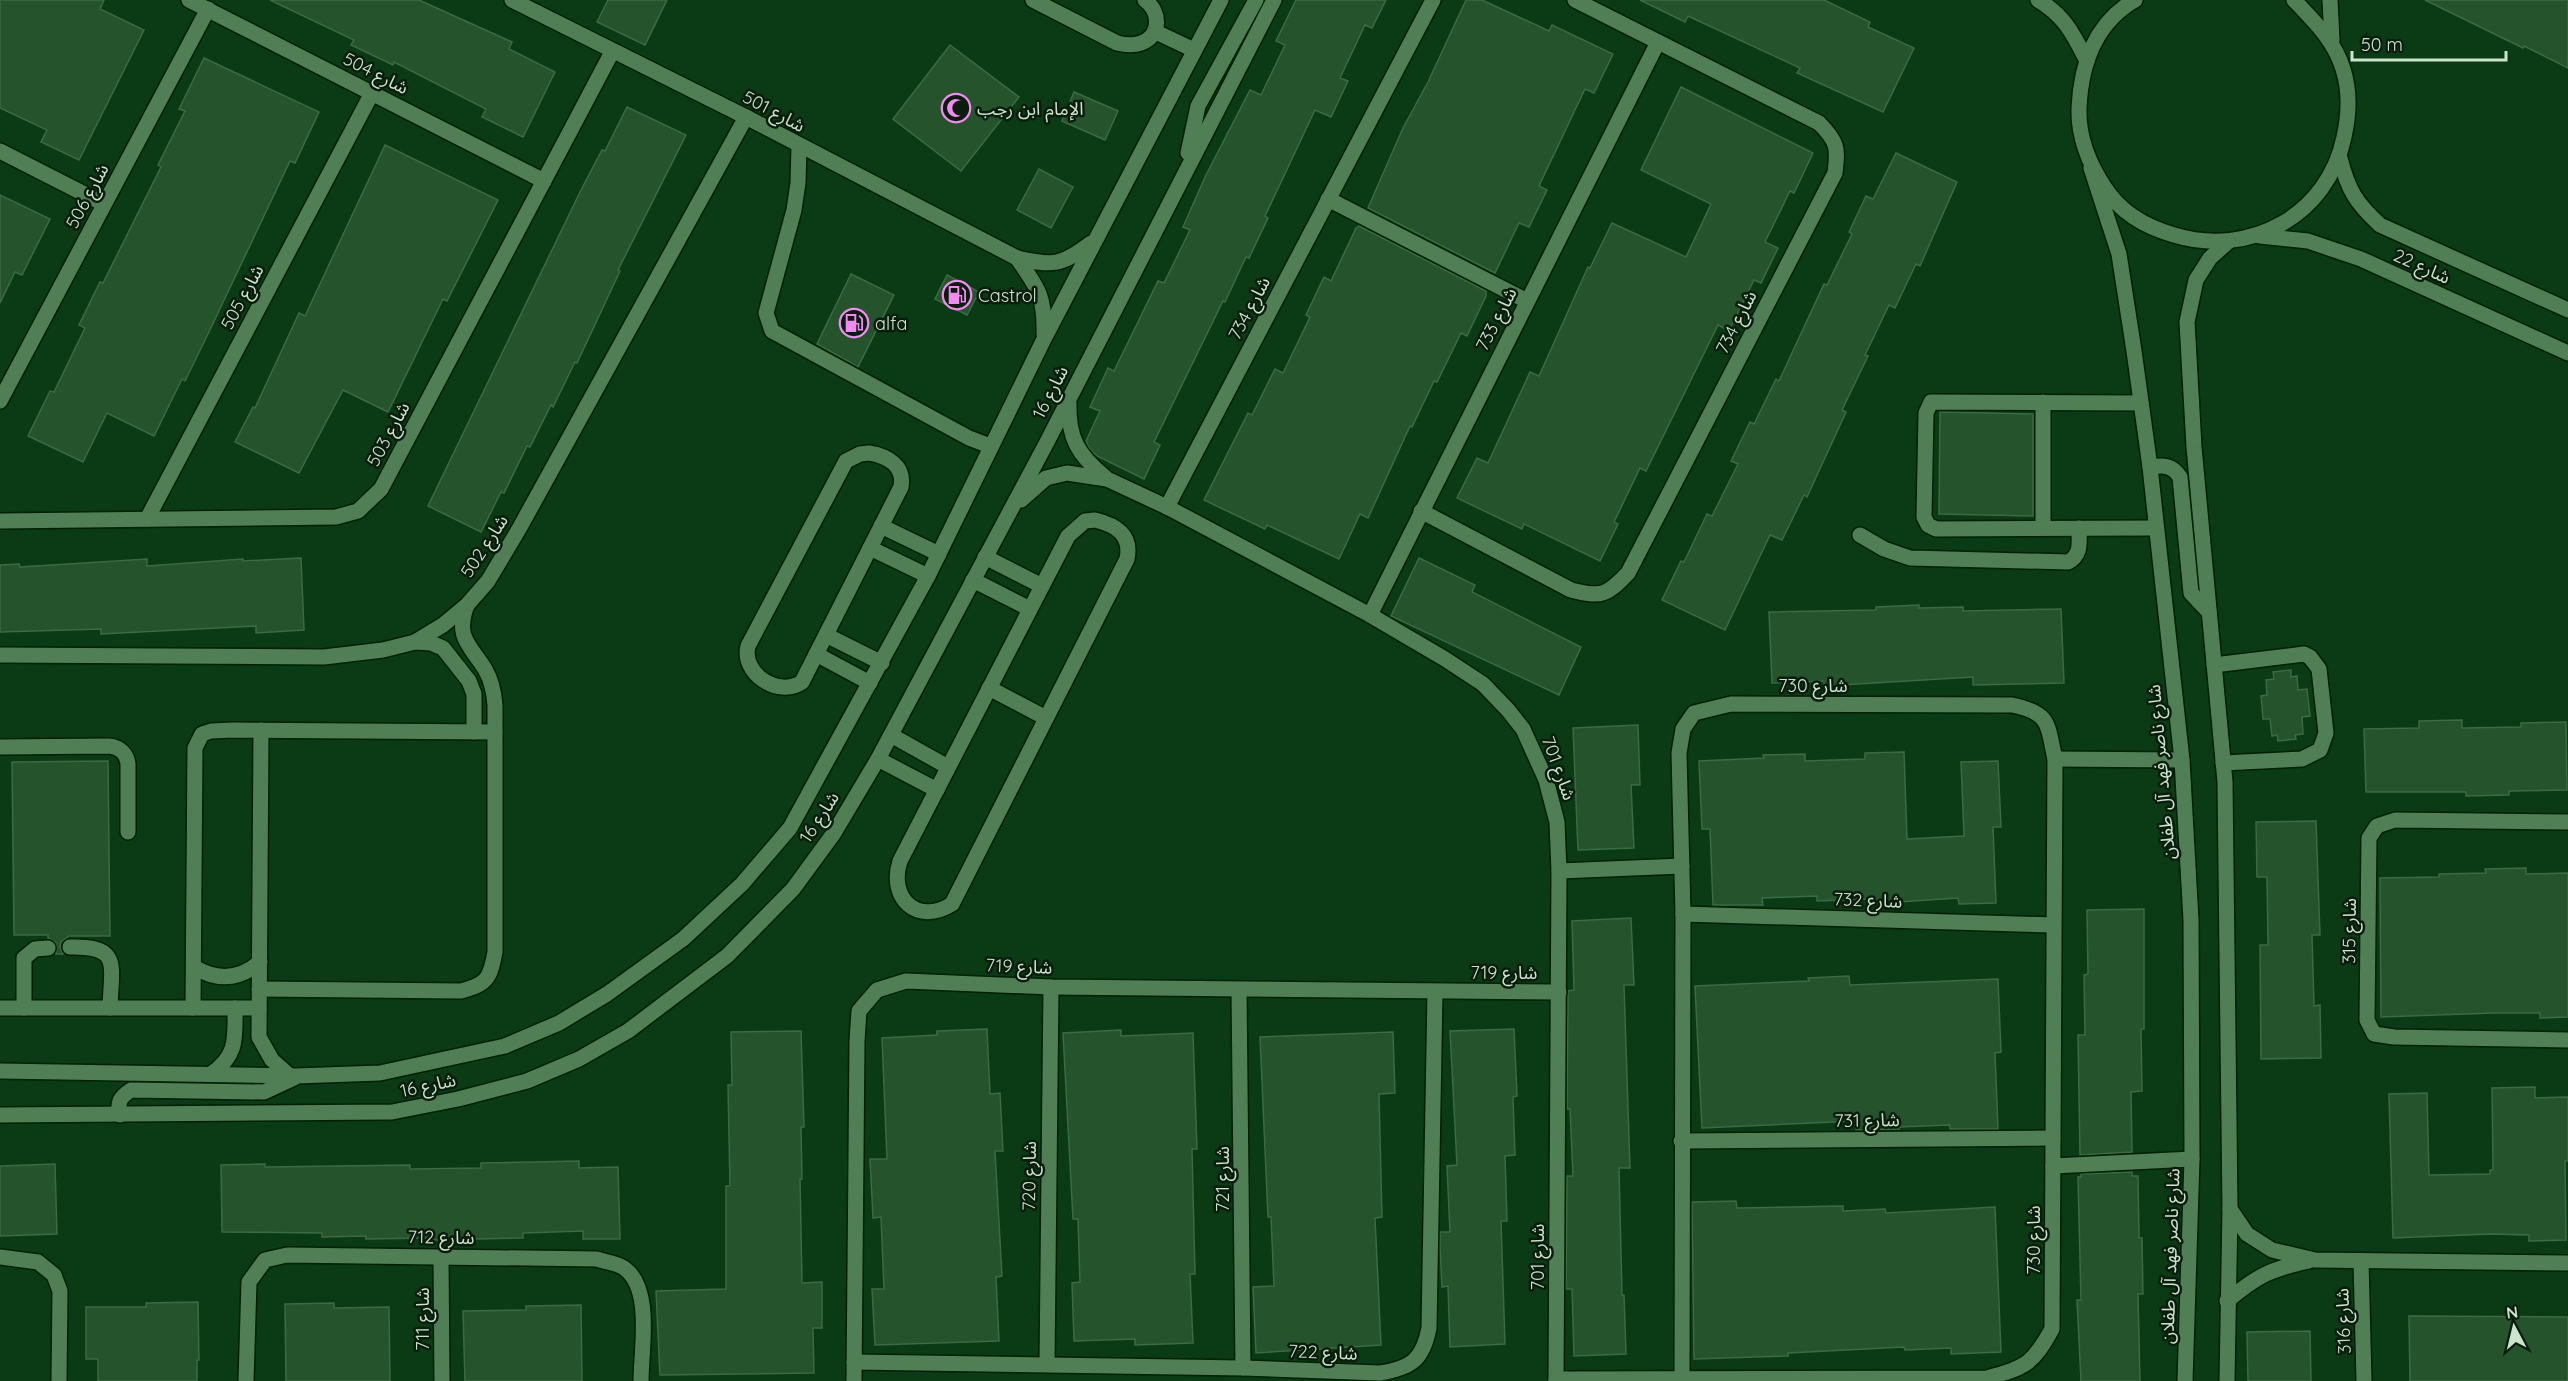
<svg xmlns="http://www.w3.org/2000/svg" width="2568" height="1381" font-family="Quicksand,'Noto Sans Arabic',sans-serif">
  <style>
    .building { fill: #25532c; stroke: #3c6a42; stroke-width: 1.5 }
    .lines { fill: none; stroke-linecap: round; stroke-linejoin: round }
    .minor-casing { stroke: #002005; stroke-width: 18 }
    .minor { stroke: #507e55; stroke-width: 15 }
    .labels { text-anchor: middle; dominant-baseline: central; stroke-width: 5; stroke-linejoin: round; paint-order: stroke }
    .street-label { font-size: 18px; fill: #cbe4cd; stroke: #0a1d0d }
    .poi-label { font-size: 18px; fill: #cbe4cd; stroke: #0a1d0d; text-anchor: start }
  </style>
  <rect width="100%" height="100%" fill="#0a3b15"/>
  <g class="building">
    <polygon points="0,0 104,0 100,9 144,30 79,160 41,142 47,130 0,108"/>
    <polygon points="270,0 419,0 512,42 509,49 555,72 523,137 482,117 486,109 394,62 393,65 351,45 354,40"/>
    <polygon points="608,0 667,0 645,45 597,22"/>
    <polygon points="1296,0 1386,0 1372,28 1365,25 1340,78 1348,81 1331,117 1315,110 1265,216 1268,218 1249,258 1246,257 1225,302 1223,301 1154,442 1160,445 1144,479 1097,456 1089,448 1086,441 1100,411 1090,407 1108,368 1114,371 1158,281 1164,283 1190,230 1183,227 1205,177 1250,90 1261,95 1285,45 1276,41"/>
    <polygon points="1466,0 1482,0 1549,31 1552,25 1613,54 1594,93 1585,89 1539,186 1547,190 1529,227 1519,223 1495,273 1368,208 1403,128 1428,82"/>
    <polygon points="1640,0 1824,0 1870,22 1868,27 1914,48 1883,112 1797,73 1800,68 1688,16 1685,22"/>
    <polygon points="2425,0 2568,0 2568,68 2524,46 2523,48"/>
    <polygon points="950,45 1019,97 961,171 893,119"/>
    <polygon points="204,58 319,112 295,163 290,161 208,334 185,381 182,379 154,436 107,413 83,462 28,436 50,391 54,392 85,328 79,325 100,282 103,283 161,167 158,165 185,111 179,109"/>
    <polygon points="1681,87 1813,153 1794,193 1790,191 1765,242 1778,248 1761,283 1754,280 1729,331 1718,325 1646,471 1640,468 1614,522 1618,524 1600,561 1524,524 1522,529 1457,498 1477,458 1488,463 1530,372 1539,376 1588,267 1590,268 1612,223 1686,257 1711,204 1641,170"/>
    <polygon points="1074,92 1118,111 1105,140 1062,121"/>
    <polygon points="627,107 686,135 618,270 620,271 577,363 575,362 553,407 551,405 530,447 527,446 504,493 501,492 481,532 428,506 581,190 602,150 605,151"/>
    <polygon points="385,145 498,200 447,301 443,299 388,412 343,390 299,473 235,442 253,407 255,408 299,313 305,316"/>
    <polygon points="1896,153 1957,182 1920,266 1916,264 1895,308 1889,305 1865,355 1868,356 1842,410 1846,412 1807,497 1804,495 1782,540 1770,535 1725,630 1662,600 1681,561 1684,562 1707,514 1712,516 1738,464 1731,461 1750,422 1754,424 1776,379 1779,381 1824,284 1827,285 1852,234 1849,232 1866,196 1873,199"/>
    <polygon points="1039,169 1073,187 1051,228 1017,210"/>
    <polygon points="0,195 50,219 22,275 15,272 0,303"/>
    <polygon points="1359,226 1486,291 1486,296 1467,336 1461,333 1437,382 1434,381 1412,427 1410,426 1368,518 1360,514 1339,559 1267,525 1265,529 1204,500 1248,413 1252,415 1275,369 1283,373 1310,317 1306,315 1324,277 1331,281 1356,228"/>
    <polygon points="851,274 894,295 858,367 817,344"/>
    <polygon points="947,275 979,292 967,315 935,299"/>
    <polygon points="1940,412 2033,414 2033,516 1939,514"/>
    <polygon points="301,558 304,630 256,633 256,626 101,634 101,629 0,632 0,565 19,564 20,567 147,559 147,566 243,559 243,561"/>
    <polygon points="1419,558 1475,585 1472,592 1581,647 1559,695 1391,616"/>
    <polygon points="1919,605 1919,608 1963,607 1963,611 2061,609 2064,683 1973,685 1973,677 1824,686 1824,681 1772,683 1769,612 1876,610 1876,607"/>
    <polygon points="2291,670 2291,677 2297,676 2298,690 2307,689 2310,716 2302,717 2303,734 2295,735 2296,739 2278,741 2277,735 2272,736 2270,719 2263,719 2261,696 2267,695 2266,680 2274,679 2273,672"/>
    <polygon points="2462,720 2462,728 2521,727 2521,723 2566,722 2567,790 2509,791 2509,795 2466,796 2466,792 2366,792 2364,729 2419,728 2419,721"/>
    <polygon points="1638,725 1640,785 1631,785 1634,848 1578,850 1573,728"/>
    <polygon points="1904,752 1907,839 1964,836 1961,762 1998,761 2001,827 1993,827 1996,903 1959,904 1958,898 1869,904 1869,899 1817,901 1817,896 1762,898 1763,905 1713,905 1710,829 1702,829 1699,761 1764,758 1763,755 1805,754 1805,761 1865,759 1865,753"/>
    <polygon points="108,761 110,936 69,936 61,942 60,947 63,954 56,954 56,943 48,938 48,935 14,935 12,762"/>
    <polygon points="2316,821 2320,935 2312,935 2314,1006 2320,1005 2321,1058 2261,1059 2260,945 2268,945 2267,877 2257,877 2256,822"/>
    <polygon points="2526,868 2526,874 2568,873 2568,1017 2540,1018 2540,1013 2494,1013 2381,1017 2380,878 2439,877 2439,874 2486,873 2485,869"/>
    <polygon points="2144,909 2144,1029 2141,1029 2142,1091 2131,1092 2132,1152 2080,1155 2078,1035 2085,1035 2084,975 2088,974 2087,910"/>
    <polygon points="1631,918 1634,985 1624,985 1630,1168 1619,1168 1622,1295 1624,1295 1626,1354 1574,1356 1572,1289 1566,1289 1567,1176 1573,1176 1570,1109 1567,1109 1568,995 1568,991 1574,990 1572,921"/>
    <polygon points="1849,976 1850,985 1998,979 2001,1052 1995,1053 1998,1129 1950,1129 1950,1125 1899,1127 1899,1129 1856,1130 1856,1121 1702,1128 1695,986 1809,981 1808,978"/>
    <polygon points="987,1029 990,1094 1000,1093 1003,1151 995,1151 1002,1276 996,1277 999,1341 875,1345 872,1289 884,1289 881,1217 873,1218 870,1159 887,1159 882,1038 937,1035 937,1031"/>
    <polygon points="1514,1029 1517,1096 1513,1097 1515,1155 1505,1156 1507,1221 1501,1221 1505,1344 1450,1347 1448,1286 1442,1287 1440,1246 1440,1232 1450,1232 1447,1166 1457,1165 1450,1031"/>
    <polygon points="1121,1030 1121,1036 1193,1033 1197,1149 1192,1149 1195,1274 1190,1274 1193,1343 1135,1345 1135,1339 1074,1341 1072,1283 1080,1282 1078,1219 1073,1219 1063,1033"/>
    <polygon points="801,1031 804,1127 801,1127 802,1179 800,1179 802,1283 822,1282 822,1328 813,1328 814,1373 660,1375 656,1291 726,1289 726,1186 730,1186 728,1085 732,1085 731,1032"/>
    <polygon points="1393,1032 1395,1093 1379,1094 1382,1217 1375,1218 1381,1345 1256,1353 1253,1287 1274,1286 1271,1217 1268,1217 1260,1037"/>
    <polygon points="2535,1087 2535,1098 2568,1097 2568,1161 2565,1161 2566,1240 2529,1241 2529,1235 2491,1234 2393,1238 2389,1094 2427,1093 2429,1175 2490,1174 2490,1170 2493,1170 2492,1088"/>
    <polygon points="579,1161 579,1168 618,1167 620,1239 583,1239 583,1231 523,1233 523,1238 430,1240 430,1238 366,1239 366,1236 322,1237 322,1233 222,1232 221,1165 265,1164 265,1167 410,1165 410,1169 481,1168 481,1163"/>
    <polygon points="55,1164 57,1234 0,1236 0,1166"/>
    <polygon points="2132,1172 2132,1176 2138,1176 2139,1238 2142,1238 2143,1294 2138,1294 2140,1381 2081,1381 2077,1300 2081,1300 2078,1177 2081,1177 2081,1174"/>
    <polygon points="1736,1201 1737,1208 1843,1206 1843,1211 1885,1209 1886,1213 1995,1207 2001,1352 1951,1354 1951,1348 1905,1350 1904,1347 1788,1353 1788,1356 1694,1359 1692,1202"/>
    <polygon points="198,1302 199,1360 197,1360 197,1381 98,1381 98,1359 86,1359 86,1307 146,1307 146,1303"/>
    <polygon points="334,1303 334,1308 389,1307 390,1381 286,1381 285,1304"/>
    <polygon points="581,1305 582,1381 465,1381 463,1311 526,1310 526,1306"/>
    <polygon points="2409,1316 2568,1317 2568,1381 2410,1381"/>
    <polygon points="2310,1331 2311,1381 2248,1381 2247,1332"/>
  </g>
  <g class="lines">
    <g class="minor-casing">
      <g id="minor">
        <polyline points="189,0 544,181"/>
        <path d="M512,0l234,117 271,141c36,8 44,8 74,-15"/>
        <path d="M1033,0l84,43c8,2 16,3 24,0 20,-7 20,-31 4,-43"/>
        <path d="M2038,0c27,16 35,34 49,61"/>
        <path d="M2135,0c-40,23 -54,64 -56,108 -1,29 10,56 26,80 16,25 41,39 69,47 76,23 154,-20 170,-98 5,-22 6,-46 -1,-68 -9,-29 -29,-48 -49,-69"/>
        <polyline points="2330,0 2332,40"/>
        <polyline points="1156,32 1194,50"/>
        <polyline points="799,146 798,183 794,210 766,313 772,331 969,438 990,446"/>
        <polyline points="0,151 104,204"/>
        <polyline points="1188,153 1198,106 1256,0"/>
        <path d="M2340,158c8,32 16,45 40,67l188,85"/>
        <polyline points="2091,168 2119,254 2134,351 2150,467 2182,760 2191,920 2192,1159 2185,1381"/>
        <polyline points="1328,199 1527,301"/>
        <polyline points="2260,236 2308,241 2361,259 2568,353"/>
        <path d="M1017,258c21,30 28,38 27,76"/>
        <polyline points="0,401 208,9"/>
        <path d="M1069,403c-1,35 9,52 36,74"/>
        <polyline points="2141,403 1931,402 1926,413 1924,517 1928,525 1936,529 2156,528"/>
        <path d="M869,453c19,3 36,13 32,34l-99,195c-23,16 -61,-8 -54,-36l98,-185 14,-7z"/>
        <path d="M2150,467c14,-2 22,-2 30,10l11,116 18,19"/>
        <polyline points="1021,500 1046,478 1067,473 1107,479 1167,507 1370,615 1445,659 1483,684 1508,710 1523,729 1546,780 1557,822 1559,871 1556,1381"/>
        <polyline points="1167,507 1433,0"/>
        <path d="M1421,511l150,79c31,8 36,5 57,-17l207,-400c3,-25 3,-31 -16,-50l-244,-123"/>
        <polyline points="147,519 372,93"/>
        <path d="M1095,520c21,5 37,15 32,39l-175,345c-35,22 -64,-6 -52,-43l168,-325 17,-15z"/>
        <polyline points="0,521 336,517 358,511 381,489 612,52"/>
        <polyline points="881,526 939,554"/>
        <polyline points="2043,528 2043,402"/>
        <path d="M1860,535l24,14 26,9 158,4c14,-7 11,-20 11,-34"/>
        <polyline points="870,548 928,576"/>
        <polyline points="985,557 1042,586"/>
        <polyline points="973,580 1030,609"/>
        <polyline points="1370,615 1658,42"/>
        <polyline points="826,635 882,663"/>
        <polyline points="415,642 431,643 443,648 469,681 474,694 474,732"/>
        <polyline points="816,654 870,683"/>
        <polyline points="0,655 324,657 383,650 415,642 443,625 467,605 488,581 519,529 746,117"/>
        <polyline points="2214,665 2304,654 2310,657 2319,669 2326,733 2320,750 2302,759 2223,763"/>
        <polyline points="989,688 1046,718"/>
        <polyline points="261,730 259,1037 272,1060 290,1076"/>
        <polyline points="891,735 948,767"/>
        <path d="M0,747l109,-1c11,1 18,8 19,18v68"/>
        <polyline points="878,759 937,790"/>
        <polyline points="2055,759 2182,760"/>
        <polyline points="2568,822 2395,820 2377,826 2369,838 2367,1020 2374,1034 2394,1037 2568,1040"/>
        <polyline points="1559,871 1682,866"/>
        <polyline points="1683,914 2053,925"/>
        <path d="M70,947c52,-1 41,18 40,61"/>
        <path d="M194,967c23,14 45,13 66,-5"/>
        <path d="M259,989l202,2c26,-7 29,-12 34,-39v-247c-1,-13 -3,-24 -10,-36 -16,-25 -30,-32 -18,-64"/>
        <polyline points="1239,990 1243,1368"/>
        <polyline points="0,1008 259,1008"/>
        <polyline points="24,1008 24,958 35,949 48,948"/>
        <polyline points="193,1008 195,748 202,734 211,731 233,730 495,732"/>
        <polyline points="0,1071 296,1076 380,1073 505,1046 559,1023 607,994 683,939 742,884 790,828 928,576 1044,339 1221,0"/>
        <path d="M211,1074c27,-19 24,-36 24,-66"/>
        <polyline points="0,1115 392,1112 458,1099 527,1081 579,1059 628,1031 727,956 793,889 834,833 878,759 1047,442 1274,0"/>
        <path d="M120,1115c-3,-13 0,-18 11,-25l133,2 30,-14"/>
        <polyline points="1681,1141 2053,1138"/>
        <polyline points="2053,1166 2192,1159"/>
        <polyline points="2230,1209 2247,1234 2272,1250 2315,1260 2568,1263"/>
        <polyline points="0,1257 38,1262 54,1275 60,1291 59,1381"/>
        <polyline points="441,1257 442,1381"/>
        <polyline points="2361,1261 2364,1381"/>
        <path d="M2227,1301c31,-26 44,-32 82,-40"/>
        <path d="M854,1362l389,6 137,5c32,-5 43,-14 49,-45l6,-336"/>
        <polyline points="1047,1364 1051,987"/>
        <path d="M1556,1379l431,-1c39,-11 45,-13 65,-49l3,-570c-8,-35 -4,-46 -43,-54l-281,-1 -37,9 -11,16 -4,24 4,161 -1,466"/>
        <path d="M246,1381l3,-99 16,-22 22,-5 310,4c8,3 20,4 27,9 29,20 17,82 17,113"/>
        <polyline points="854,1381 857,1041 859,1011 877,990 906,981 1051,987 1559,992"/>
        <polyline points="2227,1381 2230,1209 2225,782 2194,447 2187,322 2196,280 2210,258 2229,241"/>
      </g>
    </g>
    <use href="#minor" class="minor"/>
  </g>
  <defs>
    <g id="mosque-ring" transform="scale(1.5)"><circle r="9.5" fill="#0a1d0d" stroke="#f38af2" stroke-width="1.5"/><path d="M3.5-4.9A6 6 0 1 0 3.5 4.9A5 5 0 1 1 3.5-4.9Z" fill="#f38af2"/></g>
    <g id="fuel-ring" transform="scale(1.5)"><circle r="9.5" fill="#0a1d0d" stroke="#f38af2" stroke-width="1.5"/><path d="M-5.5-6h7V0h2V4h1.3V-2.5L3-4.5l.8-.8L6-3V5H2.5V1h-1V6h-7ZM-4.2-4.7v3.2H.2V-4.7Z" fill="#f38af2"/></g>
  </defs>
  <g fill-rule="evenodd">
    <use href="#mosque-ring" x="956" y="108"/>
    <use href="#fuel-ring" x="957" y="295"/>
    <use href="#fuel-ring" x="854" y="323"/>
  </g>
  <g class="labels">
    <g class="street-label">
      <text transform="translate(376 73) rotate(27)">شارع 504</text>
      <text transform="translate(774 111) rotate(28)">شارع 501</text>
      <text transform="translate(87 196) rotate(-62)">شارع 506</text>
      <text transform="translate(2422 266) rotate(24)">شارع 22</text>
      <text transform="translate(242 297) rotate(-62)">شارع 505</text>
      <text transform="translate(1249 308) rotate(-62)">شارع 734</text>
      <text transform="translate(1496 319) rotate(-63)">شارع 733</text>
      <text transform="translate(1736 322) rotate(-63)">شارع 734</text>
      <text transform="translate(1050 392) rotate(-63)">شارع 16</text>
      <text transform="translate(388 434) rotate(-62)">شارع 503</text>
      <text transform="translate(484 546) rotate(-57)">شارع 502</text>
      <text x="1813" y="685">شارع 730</text>
      <text transform="translate(1559 768) rotate(70)">شارع 701</text>
      <text transform="translate(2161 772) rotate(-95)">شارع ناصر فهد آل طفلان</text>
      <text transform="translate(819 817) rotate(-57)">شارع 16</text>
      <text transform="translate(1868 900) rotate(2)">شارع 732</text>
      <text transform="translate(2349 931) rotate(-89)">شارع 315</text>
      <text transform="translate(1019 966) rotate(2)">شارع 719</text>
      <text x="1504" y="972">شارع 719</text>
      <text transform="translate(428 1085) rotate(-12)">شارع 16</text>
      <text transform="translate(1867 1120) rotate(-1)">شارع 731</text>
      <text transform="translate(1029 1176) rotate(-89)">شارع 720</text>
      <text transform="translate(1222 1179) rotate(-90)">شارع 721</text>
      <text transform="translate(441 1237) rotate(1)">شارع 712</text>
      <text transform="translate(2033 1240) rotate(-90)">شارع 730</text>
      <text transform="translate(2170 1256) rotate(-88)">شارع ناصر فهد آل طفلان</text>
      <text transform="translate(1537 1257) rotate(-90)">شارع 701</text>
      <text transform="translate(422 1319) rotate(-90)">شارع 711</text>
      <text transform="translate(2343 1321) rotate(-92)">شارع 316</text>
      <text transform="translate(1323 1352) rotate(2)">شارع 722</text>
    </g>
    <g class="poi-label">
      <text x="977" y="108">الإمام ابن رجب</text>
      <text x="978" y="295">Castrol</text>
      <text x="875" y="323">alfa</text>
    </g>
  </g>
  <g transform="translate(2514 1327) rotate(353)" stroke="#0a1d0d" stroke-width="4.5" paint-order="stroke">
  <path d="M0-4.5L10 22L0 15L-10 22Z" fill="#cbe4cd"/>
  <text y="-9" font-size="16" font-weight="bold" text-anchor="middle" fill="#cbe4cd">N</text>
  </g>
  <path d="M2352 51v9h154v-9" fill="none" stroke="#cbe4cd" stroke-width="3"/>
  <text x="2361" y="51" font-size="18" fill="#cbe4cd" stroke="#0a1d0d" stroke-width="4.5" paint-order="stroke">50 m</text>
</svg>
